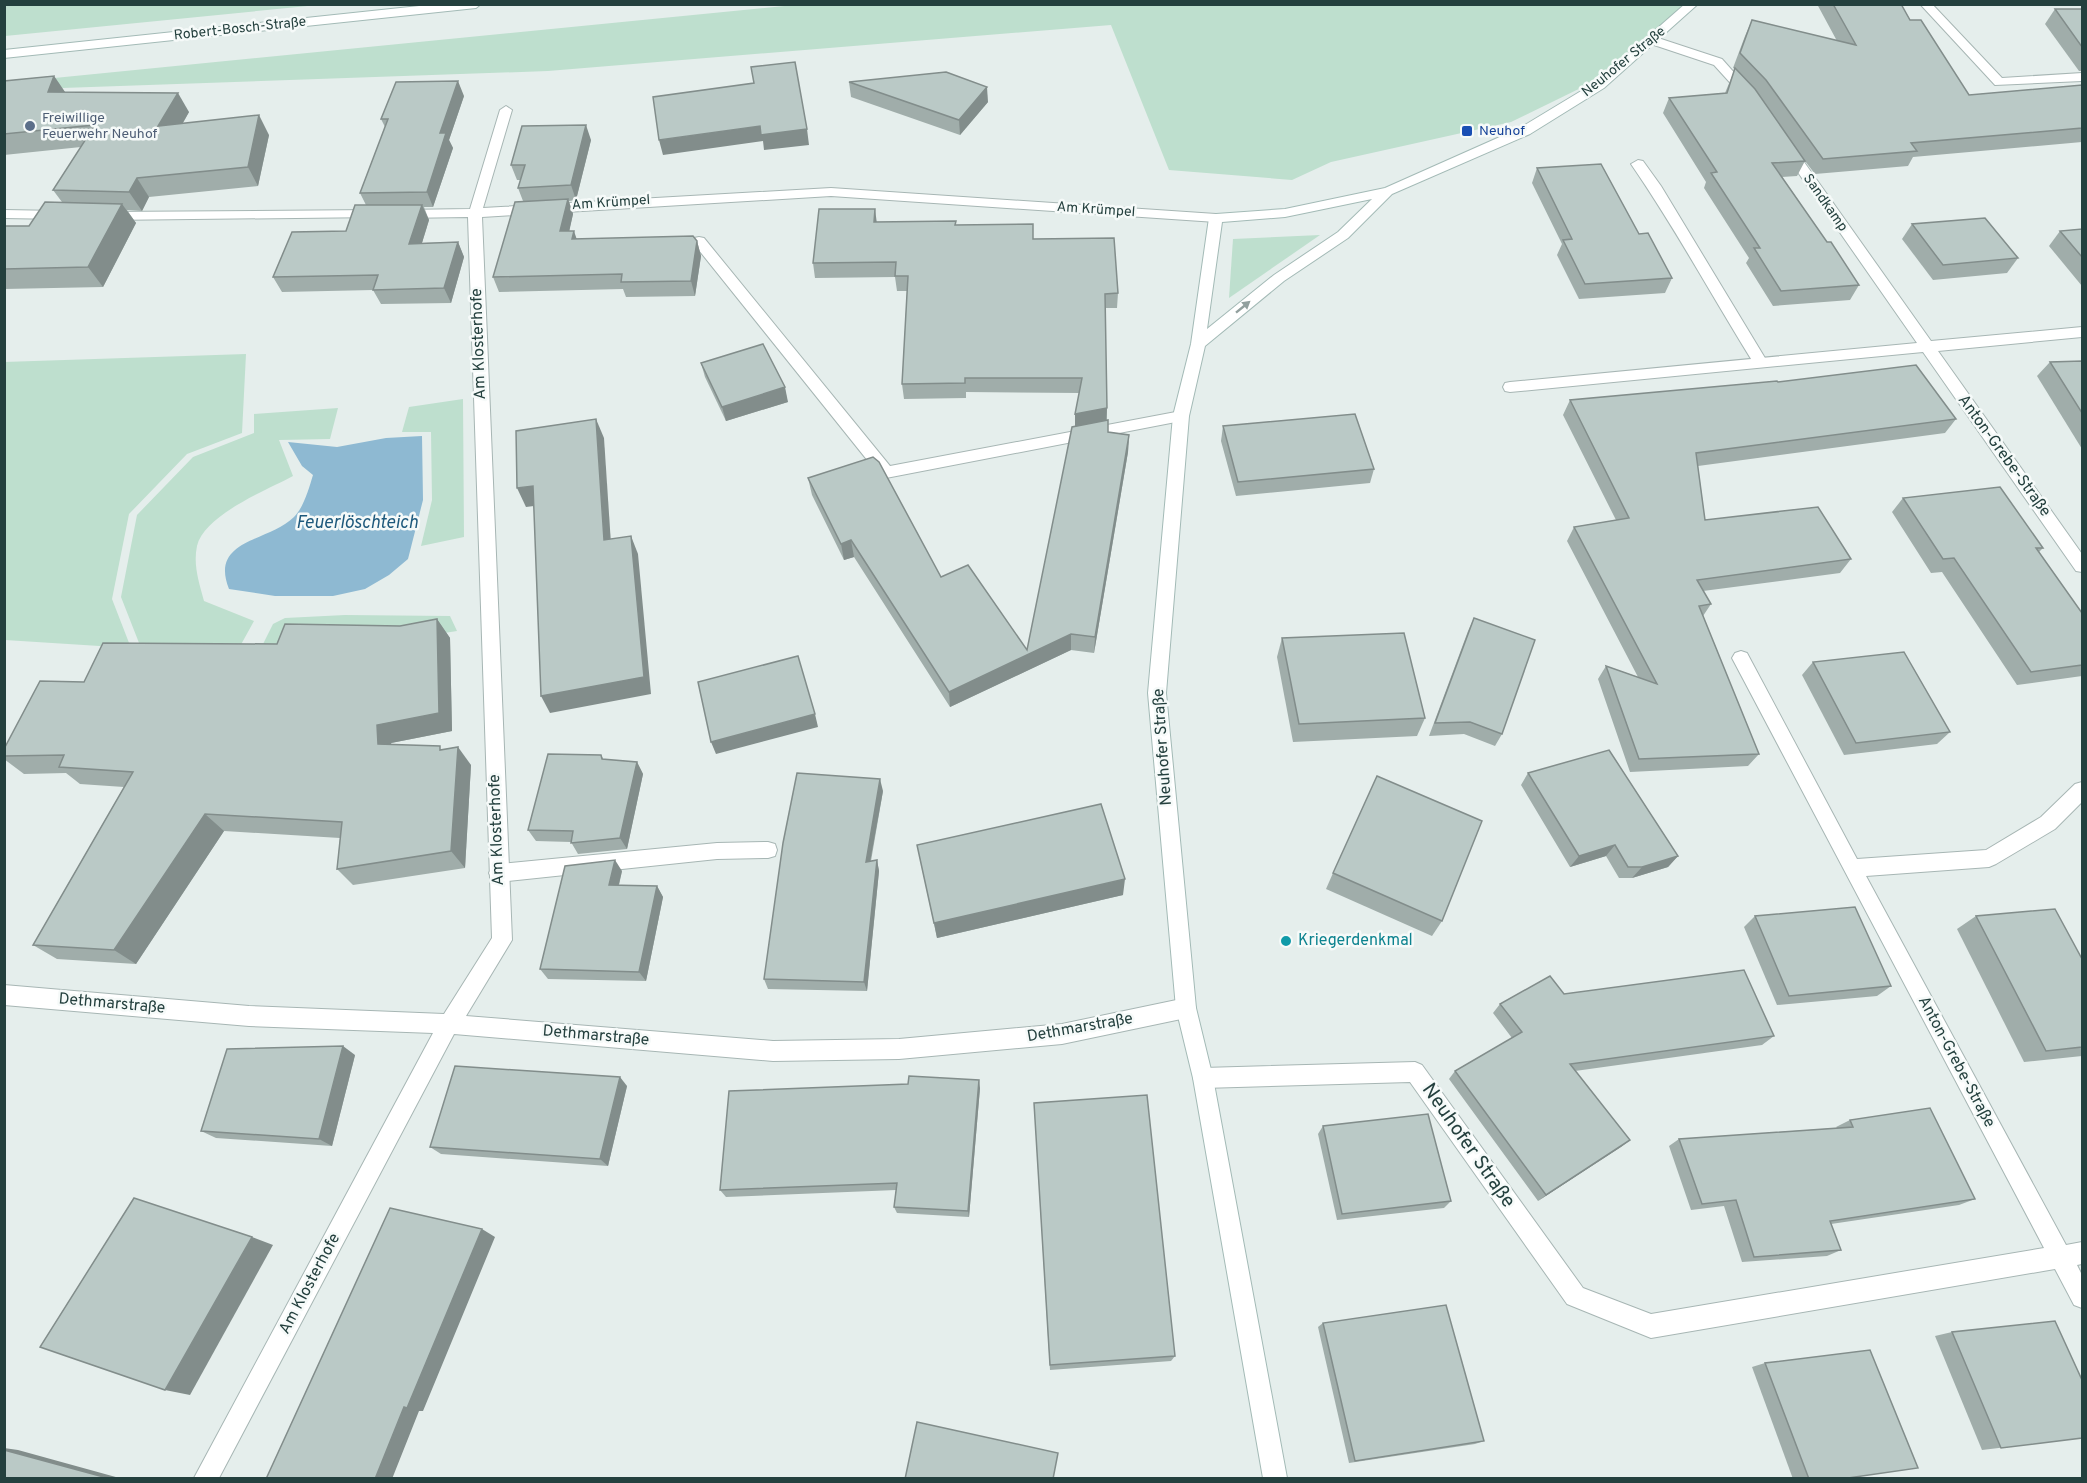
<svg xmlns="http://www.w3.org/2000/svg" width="2087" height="1483" font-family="Overpass,sans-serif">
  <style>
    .green { fill: #bedfce }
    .water { fill: #8eb9d2 }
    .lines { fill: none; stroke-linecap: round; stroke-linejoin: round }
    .lane-casing { stroke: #a7b6b4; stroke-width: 2 }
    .street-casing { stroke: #a7b6b4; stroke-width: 2 }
    .secondary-casing { stroke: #a3bab6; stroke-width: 2 }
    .lane { fill: #fff; fill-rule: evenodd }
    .street { fill: #fff; fill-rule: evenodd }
    .secondary { fill: #fff; fill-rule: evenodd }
    .wall { fill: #a0adaa }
    .shaded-wall { fill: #828d8b }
    .building { fill: #bac9c6; stroke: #828d8b; stroke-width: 1.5 }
    .oneway { fill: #92a09e }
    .service-dot { fill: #5c6f8a; stroke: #f6faf9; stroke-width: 2 }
    .transit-dot { fill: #1a4fb4; stroke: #f6faf9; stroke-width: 2 }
    .culture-dot { fill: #0f9aa8; stroke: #f6faf9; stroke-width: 2 }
    .labels { text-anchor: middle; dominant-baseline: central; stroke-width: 5; stroke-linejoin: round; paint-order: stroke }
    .far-street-label { font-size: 14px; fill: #24403e; stroke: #f6faf9 }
    .far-service-label { font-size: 14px; fill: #4e5e75; stroke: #f6faf9; text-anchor: start }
    .far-transit-label { font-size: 14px; fill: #164399; stroke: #f6faf9; text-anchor: start }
    .street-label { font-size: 16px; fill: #24403e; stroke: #f6faf9 }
    .culture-label { font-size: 16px; fill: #0d838f; stroke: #f6faf9; text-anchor: start }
    .water-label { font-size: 18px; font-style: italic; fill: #1e597c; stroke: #f6faf9 }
    .near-street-label { font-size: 20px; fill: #24403e; stroke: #f6faf9 }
  </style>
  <rect width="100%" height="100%" fill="#e5eeec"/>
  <g class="green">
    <polygon points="5,4 318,4 318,5 5,36"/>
    <polygon points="794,5 1685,5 1593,82 1511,122 1331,162 1292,180 1169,170 1111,25 548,71 5,90 4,83"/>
    <polygon points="1320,235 1229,298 1233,239"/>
    <polygon points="246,354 242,433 187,454 129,514 112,599 131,648 5,640 4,362"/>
    <polygon points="463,399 464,537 421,546 432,500 431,432 402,432 409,407"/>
    <path d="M338,408l-8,31 -51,1 14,36c-26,14 -89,39 -96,70 -4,19 2,36 7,55l50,20 -16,29 -97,-2 -20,-51 16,-82 56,-58 61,-24v-19z"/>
    <polygon points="345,615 450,616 457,631 406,639 260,650 273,624 285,618"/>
  </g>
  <path class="water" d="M422,436l1,64 -15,59 -19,16 -24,14 -32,7h-58l-46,-7c-20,-50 40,-47 65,-72 10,-10 15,-29 19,-42l-11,-9 -14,-24 49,5 49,-9z"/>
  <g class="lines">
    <g class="lane-casing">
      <g id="lane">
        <path d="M1638,160l5,1 18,25 107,177 -2,4h-10c-42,-67 -80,-138 -125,-203z"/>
        <polygon points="699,237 704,238 890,466 1181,411 1186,412 1189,416 1186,420 1181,421 886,478 880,476 694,244 692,241 694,238"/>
        <polygon points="768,842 775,844 777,850 775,856 768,858 717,859 499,882 492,879 489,873 492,867 499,864 717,843"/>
      </g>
    </g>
    <g class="street-casing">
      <g id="street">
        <polygon points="1920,4 1932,4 2002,78 2082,73 2082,81 1995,85"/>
        <polygon points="1652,36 1722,59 1754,95 1752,98 1744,98 1714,65 1648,43 1648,37"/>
        <polygon points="506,106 512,110 483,208 831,188 1216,214 1223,218 1216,222 831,196 482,217 512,940 466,1016 773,1041 899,1039 1062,1024 1186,998 1193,1001 1196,1008 1193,1015 1186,1018 1062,1044 899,1059 773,1061 454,1034 219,1478 194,1478 433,1033 249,1026 4,1005 4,985 249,1006 444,1014 492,938 468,217 402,218 395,214 402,210 470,209 500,110"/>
        <polygon points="1787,144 1792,145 1931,341 2082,327 2082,337 1938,351 2082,554 2082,572 2076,571 1923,352 1510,392 1505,391 1503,387 1505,383 1510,382 1917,343 1781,148"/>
        <polygon points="4,210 60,211 67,215 60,219 4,218"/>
        <polygon points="375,210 382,214 380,217 108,220 101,216 108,212"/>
        <polygon points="1741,651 1747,653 1857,859 1986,850 2041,817 2075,784 2082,782 2082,802 2055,829 1996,864 1989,867 1866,876 2066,1245 2082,1242 2082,1264 2077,1265 2082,1275 2082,1308 2074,1305 2055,1269 1651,1338 1567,1304 1410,1082 1203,1088 1196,1085 1193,1078 1196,1071 1203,1068 1415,1062 1422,1065 1583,1288 1651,1314 2044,1248 1732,658 1735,653"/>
      </g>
    </g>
    <g class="secondary-casing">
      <g id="secondary">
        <polygon points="438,4 481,4 476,8 4,58 4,50"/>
        <path d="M1685,4h13l-94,84 -74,46 -138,60 -44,44 -64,43 -79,65 -16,70 -23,277 30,315 17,70 74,400h-24l-70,-400 -17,-70 -28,-315 25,-277 18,-72 18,-126 7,-4 69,-5 100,-21 135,-60 76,-46zM1372,199l-34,33 -64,43 -67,54 15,-107 63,-5z"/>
      </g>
    </g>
    <use href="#lane" class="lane"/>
    <use href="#street" class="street"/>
    <use href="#secondary" class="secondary"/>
  </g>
  <g class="wall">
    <polygon points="1817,4 1901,4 1910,20 1969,95 2082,85 2082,142 1913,157 1908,166 1815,174 1805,161 1797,176 1782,177 1827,242 1859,285 1850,300 1773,306 1746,263 1749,258 1704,188 1706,182 1663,113 1669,98 1725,93 1735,69 1733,68 1745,36 1752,20 1837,41"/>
    <polygon points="2055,9 2082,9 2082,71 2079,71 2045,24"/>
    <polygon points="54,76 65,92 189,112 183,123 269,135 258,186 149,197 142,211 127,210 136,223 103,287 4,289 4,226 29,226 62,202 53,190 81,147 4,155 4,81"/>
    <polygon points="849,82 988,102 960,135 851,97"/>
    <polygon points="464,96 449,140 453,148 433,207 424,207 429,220 422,243 458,242 464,257 451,303 381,304 373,290 282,292 273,277 346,231 366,205 360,193 385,127 381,119"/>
    <polygon points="591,140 576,200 569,201 573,214 569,231 577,239 697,241 701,256 695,296 626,297 623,289 499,292 493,277 523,201 518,188 521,180 517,180 511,165"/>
    <polygon points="1537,168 1639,234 1672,278 1665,293 1579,299 1557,255 1562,244 1532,183"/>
    <polygon points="877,222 956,225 1033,239 1118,293 1117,308 1105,308 1107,408 1107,420 1108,432 1129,435 1128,452 1094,653 1071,650 950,707 854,557 844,560 812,495 808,478 941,577 1027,650 1075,426 1075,414 1080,393 966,392 966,398 904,399 902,384 907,291 897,291 895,277 815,278 813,263"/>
    <polygon points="1912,224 2018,258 2007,273 1933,280 1902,239"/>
    <polygon points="2082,229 2082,286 2049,246 2060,231"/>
    <polygon points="2082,361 2082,449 2037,376 2050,362"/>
    <polygon points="701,363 788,402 726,421 705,377"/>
    <polygon points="1778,382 1956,419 1945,433 1698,466 1705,520 1851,559 1840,573 1703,591 1711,604 1703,616 1759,754 1748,766 1630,772 1598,679 1606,666 1638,677 1567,541 1574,527 1616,520 1563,415 1570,400"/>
    <polygon points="1223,426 1374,469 1370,483 1236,496 1221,441"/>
    <polygon points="1903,498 2043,548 2039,552 2082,613 2082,676 2017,685 1942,572 1931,573 1892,512"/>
    <polygon points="1474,618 1502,734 1495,746 1464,734 1429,736 1468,631"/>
    <polygon points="437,619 450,638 452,731 391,743 392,745 443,750 471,765 465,868 353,885 337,869 340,838 224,831 136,964 57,959 33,945 124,787 80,784 66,773 24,774 4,759 4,749 84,682 277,644 400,626"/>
    <polygon points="1282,638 1425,718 1417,736 1293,742 1277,657"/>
    <polygon points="1813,662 1950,732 1937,744 1844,755 1802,675"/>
    <polygon points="601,755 604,760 637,762 643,774 627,849 578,854 571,842 536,841 528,830"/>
    <polygon points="1528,773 1678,856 1668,867 1632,878 1619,878 1606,856 1570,867 1521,785"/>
    <polygon points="883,791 871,861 877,860 879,871 867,991 768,989 764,979"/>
    <polygon points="917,845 1123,895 937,938"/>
    <polygon points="622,871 619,885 657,886 663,897 646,981 548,979 540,969"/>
    <polygon points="1333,873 1442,921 1432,936 1326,889"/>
    <polygon points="1755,916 1891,986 1877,996 1777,1005 1744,927"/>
    <polygon points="1976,916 2082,959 2082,1056 2024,1062 1957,929"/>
    <polygon points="1564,994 1774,1036 1762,1045 1575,1071 1630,1140 1538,1201 1449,1079 1455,1071 1512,1038 1493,1013 1500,1004"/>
    <polygon points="355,1055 332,1146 216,1138 201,1131"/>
    <polygon points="627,1086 608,1166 441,1154 430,1147"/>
    <polygon points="980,1088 969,1217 897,1213 894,1207 896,1190 726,1197 720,1190"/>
    <polygon points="1034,1103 1175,1356 1171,1361 1050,1370"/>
    <polygon points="1850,1120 1975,1199 1959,1205 1831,1224 1841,1250 1827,1256 1742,1262 1724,1206 1691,1210 1669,1146 1679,1139 1837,1128 1836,1127"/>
    <polygon points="1323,1126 1451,1201 1444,1208 1337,1220 1318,1134"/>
    <polygon points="1323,1323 1484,1441 1475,1444 1349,1463 1318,1327"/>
    <polygon points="1952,1332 2082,1438 1982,1450 1935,1336"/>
    <polygon points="1765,1363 1841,1479 1793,1479 1752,1367"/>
  </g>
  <g class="shaded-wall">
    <polygon points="54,76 67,95 48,92"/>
    <polygon points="458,81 464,96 449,140 453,148 433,207 427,192 440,133"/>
    <polygon points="987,87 988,102 960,135 959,120"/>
    <polygon points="178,93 189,112 170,145 158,126"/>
    <polygon points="259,115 269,135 258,186 248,167"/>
    <polygon points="586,125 591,140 576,200 571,185"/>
    <polygon points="760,126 807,129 809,145 764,150 763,141 663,155 659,140"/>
    <polygon points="137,178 149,197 142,211 129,192"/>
    <polygon points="568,199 573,214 566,246 560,231"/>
    <polygon points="122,204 136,223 103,287 88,267"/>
    <polygon points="422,205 429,220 417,259 409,244"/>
    <polygon points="875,209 877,224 874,222"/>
    <polygon points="574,231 579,246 572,239"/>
    <polygon points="697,241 701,256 695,296 691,281"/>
    <polygon points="458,242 464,257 451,303 444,288"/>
    <polygon points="785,387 788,402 726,421 722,407"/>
    <polygon points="1107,408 1106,423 1075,429 1075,414"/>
    <polygon points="596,419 604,438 612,559 604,540"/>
    <polygon points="1129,435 1128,452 1094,653 1095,637"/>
    <polygon points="533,486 542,505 526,507 517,488"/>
    <polygon points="631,536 638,554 651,694 550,713 541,696"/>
    <polygon points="851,540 854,557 844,560 841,544"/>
    <polygon points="437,619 450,638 452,731 391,743 393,762 378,744 377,725"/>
    <polygon points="1071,634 1071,650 950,707 949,692"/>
    <polygon points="815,714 818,727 716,754 711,742"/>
    <polygon points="458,747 471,765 465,868 451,851"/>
    <polygon points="637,762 643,774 627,849 620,838"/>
    <polygon points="880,779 883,791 868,873 866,862"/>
    <polygon points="205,814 224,831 136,964 114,950"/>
    <polygon points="1615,845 1606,856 1570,867 1579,856"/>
    <polygon points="1678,856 1668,867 1632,878 1642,867"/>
    <polygon points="615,860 622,871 616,896 609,885"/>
    <polygon points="877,860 879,871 867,991 864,982"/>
    <polygon points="1125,879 1123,895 937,938 934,923"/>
    <polygon points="657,886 663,897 646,981 639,972"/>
    <polygon points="343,1046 355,1055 332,1146 319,1139"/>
    <polygon points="620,1077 627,1086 608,1166 600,1159"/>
    <polygon points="979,1080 980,1088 969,1217 968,1211"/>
    <polygon points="1630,1140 1621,1147 1538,1201 1546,1195"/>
    <polygon points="482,1229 495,1237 423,1411 419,1411 392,1479 375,1479 404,1407"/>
    <polygon points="252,1237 273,1245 190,1395 165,1390"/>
    <polygon points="4,1448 18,1450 123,1479 111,1479 4,1450"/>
  </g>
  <g class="building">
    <polygon points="1833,4 1901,4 1910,20 1921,20 1969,95 2082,85 2082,128 1911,143 1917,151 1823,159 1766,80 1740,53 1752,20 1856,45"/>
    <polygon points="2055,9 2082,9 2082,47"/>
    <polygon points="795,62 807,129 761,135 760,126 659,140 653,97 754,83 751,67"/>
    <polygon points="1735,68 1755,89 1805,161 1772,163 1827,242 1831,242 1859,285 1781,291 1754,248 1760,248 1711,173 1717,172 1669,98 1727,93"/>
    <polygon points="946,72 987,87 959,120 849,82"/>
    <polygon points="54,76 48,92 178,93 158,126 259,115 248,167 137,178 129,192 53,190 95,125 4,134 4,81"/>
    <polygon points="458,81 440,133 446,133 427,192 360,193 388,119 381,119 396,82"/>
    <polygon points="586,125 571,185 518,188 525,165 511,165 522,126"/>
    <polygon points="1601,164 1639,234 1648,233 1672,278 1585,284 1563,240 1572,239 1537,168"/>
    <polygon points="568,199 560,231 574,231 572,239 693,236 697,241 691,281 621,282 622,274 493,277 515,202"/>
    <polygon points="45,202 122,204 88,267 4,269 4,226 29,226"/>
    <polygon points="355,205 422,205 409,244 458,242 444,288 373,290 378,275 273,277 292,232 346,231"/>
    <polygon points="819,209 875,209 874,222 956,221 955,225 1033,224 1033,239 1114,238 1118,293 1105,294 1107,408 1075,414 1082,378 965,378 965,383 902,384 908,276 895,276 896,262 813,263"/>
    <polygon points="1985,218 2018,258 1943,265 1912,224"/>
    <polygon points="2082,229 2082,257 2060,231"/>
    <polygon points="763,344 785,387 722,407 701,363"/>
    <polygon points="2082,361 2082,413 2050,362"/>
    <polygon points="1916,365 1956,419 1696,453 1705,520 1818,507 1851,559 1697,580 1711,604 1699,606 1759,754 1639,759 1606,666 1657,684 1574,527 1629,518 1570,400 1777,381 1778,382"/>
    <polygon points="1355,414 1374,469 1238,482 1223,426"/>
    <polygon points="596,419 604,540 631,536 644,677 541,696 533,486 517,488 516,431"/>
    <polygon points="1108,420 1108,432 1129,435 1095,637 1071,634 949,692 851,540 841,544 808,478 873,457 879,462 941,577 968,565 1027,650 1072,427"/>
    <polygon points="2000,487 2043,548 2036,548 2082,613 2082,665 2031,672 1954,558 1943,559 1903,498"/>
    <polygon points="1474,618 1535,640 1502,734 1470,722 1435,723"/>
    <polygon points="437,619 439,713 377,725 378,744 440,746 440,750 458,747 451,851 337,869 342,822 205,814 114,950 33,945 133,772 59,767 64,755 4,756 4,749 40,681 84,682 103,643 277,644 285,624 400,626"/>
    <polygon points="1404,633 1425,718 1299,724 1282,638"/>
    <polygon points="1904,652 1950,732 1856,743 1813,662"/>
    <polygon points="798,656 815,714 711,742 698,682"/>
    <polygon points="1609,750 1678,856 1642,867 1628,867 1615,845 1579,856 1528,773"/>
    <polygon points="548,754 601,755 602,759 637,762 620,838 571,843 573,831 528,830"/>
    <polygon points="797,773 880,779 866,862 877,860 864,982 764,979 783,843"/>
    <polygon points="1377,776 1482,821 1442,921 1333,873"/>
    <polygon points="1101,804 1125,879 934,923 917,845"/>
    <polygon points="615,860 609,885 657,886 639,972 540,969 565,866"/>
    <polygon points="1855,907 1891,986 1789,996 1755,916"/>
    <polygon points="2055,909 2082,959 2082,1047 2046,1051 1976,916"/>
    <polygon points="1744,970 1774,1036 1570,1064 1630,1140 1546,1195 1455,1071 1522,1032 1500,1004 1550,976 1564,994"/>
    <polygon points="343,1046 319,1139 201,1131 227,1049"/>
    <polygon points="455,1066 620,1077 600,1159 430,1147"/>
    <polygon points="909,1076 979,1080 968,1211 894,1207 897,1183 720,1190 729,1091 908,1084"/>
    <polygon points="1147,1095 1175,1356 1050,1365 1034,1103"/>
    <polygon points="1930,1108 1975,1199 1830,1221 1841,1250 1754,1257 1736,1200 1702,1204 1679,1139 1853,1127 1850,1120"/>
    <polygon points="1428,1114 1451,1201 1342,1214 1323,1126"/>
    <polygon points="134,1198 252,1237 165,1390 40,1347"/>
    <polygon points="390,1208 482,1229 407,1408 404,1407 375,1479 266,1479"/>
    <polygon points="1446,1305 1484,1441 1355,1461 1323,1323"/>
    <polygon points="2055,1321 2082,1380 2082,1438 2001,1448 1952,1332"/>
    <polygon points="1870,1350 1918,1468 1841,1479 1809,1479 1765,1363"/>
    <polygon points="917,1422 1058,1453 1053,1479 905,1479"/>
    <polygon points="4,1450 111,1479 4,1479"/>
  </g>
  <defs><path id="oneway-solid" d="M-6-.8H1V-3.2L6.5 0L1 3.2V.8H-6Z" transform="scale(1.5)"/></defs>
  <use class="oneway" href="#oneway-solid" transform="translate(1243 307) rotate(-39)"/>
  <circle class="service-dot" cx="30" cy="126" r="6"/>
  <rect class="transit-dot" x="1461" y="125" width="12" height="12" rx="3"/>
  <circle class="culture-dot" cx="1286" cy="941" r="6"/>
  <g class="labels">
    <g class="far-street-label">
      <text transform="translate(240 29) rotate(-6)">Robert-Bosch-Straße</text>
      <text transform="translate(1624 62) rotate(-39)">Neuhofer Straße</text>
      <text transform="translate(611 203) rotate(-4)">Am Krümpel</text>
      <text transform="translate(1825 203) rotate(55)">Sandkamp</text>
      <text transform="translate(1096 210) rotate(4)">Am Krümpel</text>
    </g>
    <g class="far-service-label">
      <text x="42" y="118">Freiwillige<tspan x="42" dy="16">Feuerwehr Neuhof</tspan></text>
    </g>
    <g class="far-transit-label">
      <text x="1479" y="131">Neuhof</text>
    </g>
    <g class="street-label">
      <text transform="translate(479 344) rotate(-92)">Am Klosterhofe</text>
      <text transform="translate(2004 456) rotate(54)">Anton-Grebe-Straße</text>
      <text transform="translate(1163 747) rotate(-94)">Neuhofer Straße</text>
      <text transform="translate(497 830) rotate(-92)">Am Klosterhofe</text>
      <text transform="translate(112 1004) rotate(5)">Dethmarstraße</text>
      <text transform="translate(1080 1028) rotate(-10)">Dethmarstraße</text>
      <text transform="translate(596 1036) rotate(5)">Dethmarstraße</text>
      <text transform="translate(1956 1062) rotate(62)">Anton-Grebe-Straße</text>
      <text transform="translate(310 1284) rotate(-62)">Am Klosterhofe</text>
    </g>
    <g class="culture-label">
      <text x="1298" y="941">Kriegerdenkmal</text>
    </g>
    <g class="water-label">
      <text x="357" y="523">Feuerlöschteich</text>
    </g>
    <g class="near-street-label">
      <text transform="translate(1468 1146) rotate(55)">Neuhofer Straße</text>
    </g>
  </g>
  <rect width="2087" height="1483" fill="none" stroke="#24403e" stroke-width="12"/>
</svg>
